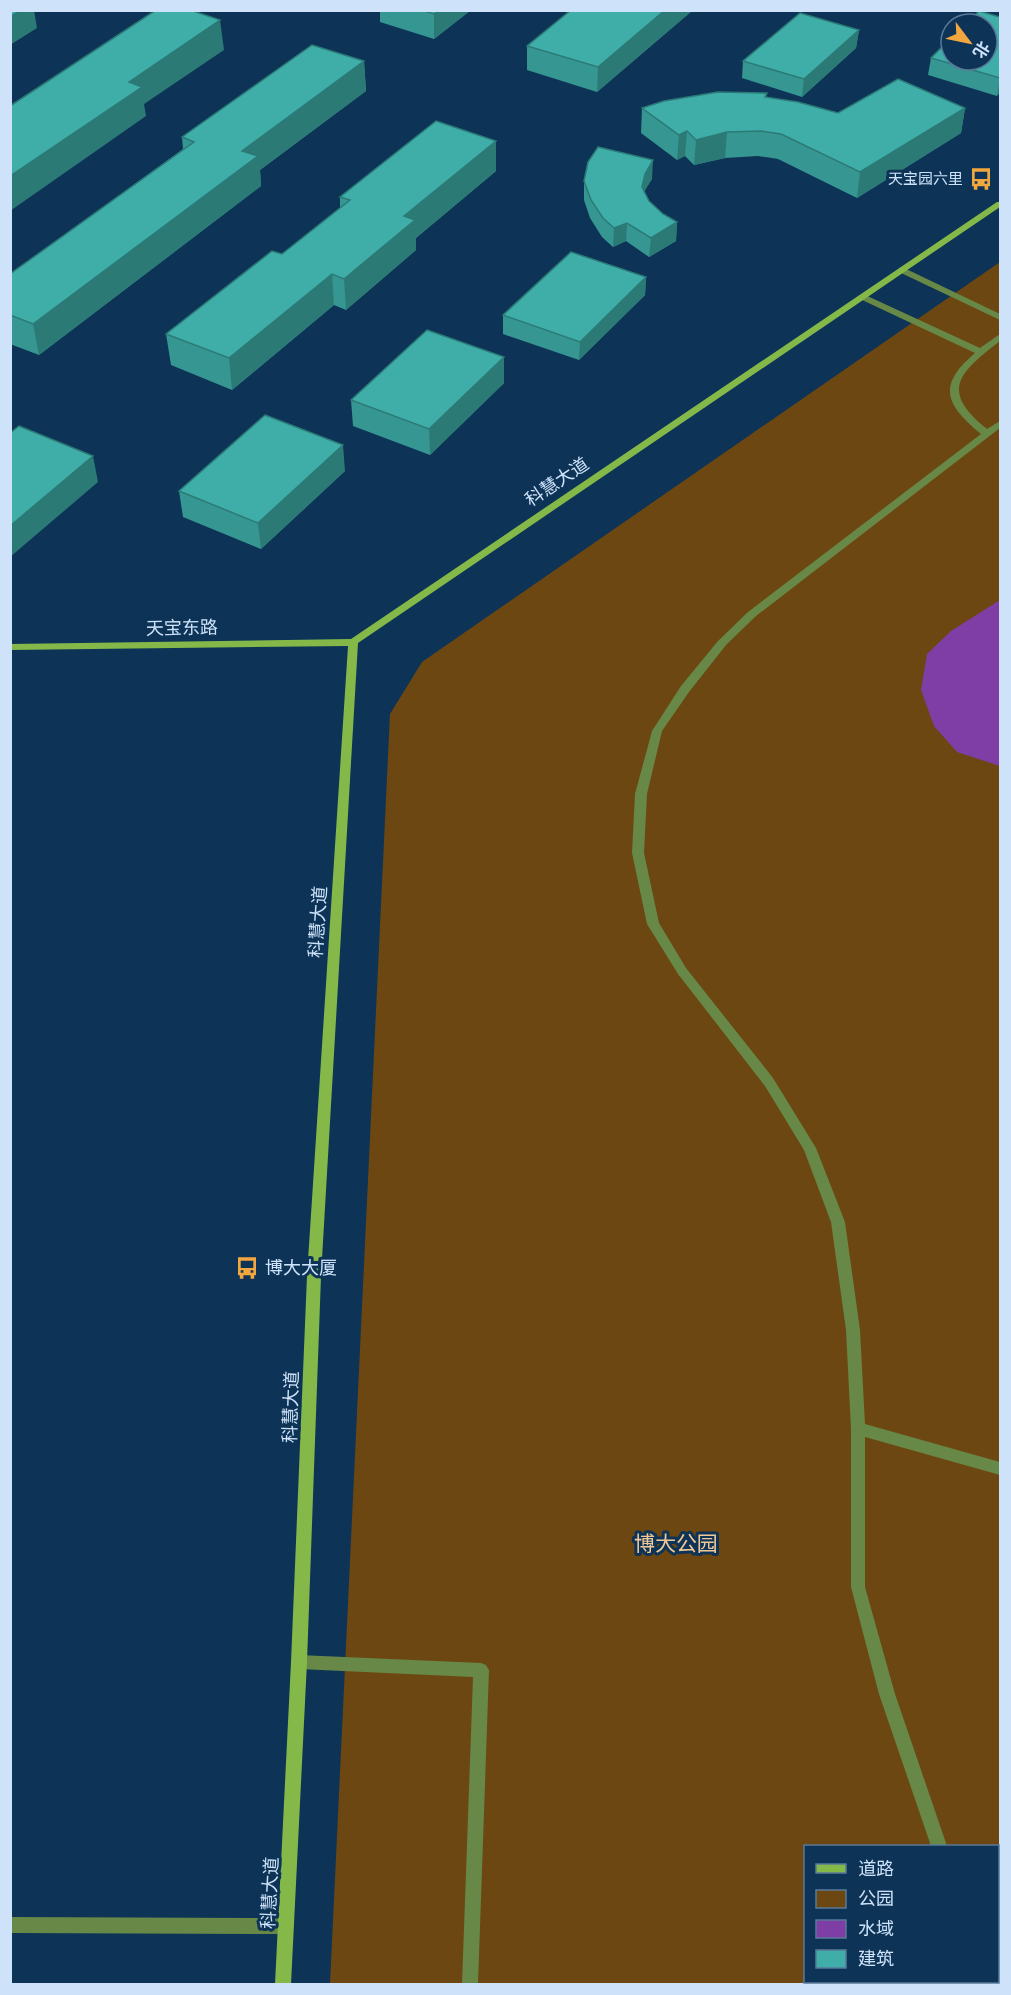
<svg xmlns="http://www.w3.org/2000/svg" width="1011" height="1995" font-family="Karla,'Noto Sans SC',sans-serif">
  <style>
    .green { fill: #6c4712; fill-rule: evenodd }
    .water { fill: #7f3ea5 }
    .lines { fill: none; stroke-linecap: round; stroke-linejoin: round }
    .lane { fill: #678846; fill-rule: evenodd }
    .street { fill: #678846; fill-rule: evenodd }
    .secondary { fill: #84b94a; fill-rule: evenodd }
    .wall { fill: #369691 }
    .shaded-wall { fill: #2c7a76 }
    .building { fill: #3faea9; stroke: #2c7a76; stroke-width: 1.5 }
    .labels { text-anchor: middle; dominant-baseline: central; stroke-width: 6; stroke-linejoin: round; paint-order: stroke }
    .far-poi-label { font-size: 15px; fill: #cee3f9; stroke: #0d3357; text-anchor: end }
    .street-label { font-size: 18px; fill: #cee3f9; stroke: #0d3357 }
    .poi-label { font-size: 18px; fill: #cee3f9; stroke: #0d3357; text-anchor: start }
    .near-park-label { font-size: 21px; fill: #f0c797; stroke: #0d3357 }
  </style>
  <rect width="100%" height="100%" fill="#0d3357"/>
  <path class="green" d="M1000,262v1722h-670l60,-1270 32,-52zM806,1846h192v136h-192z"/>
  <polygon class="water" points="1000,600 1000,766 957,752 934,726 921,690 927,654 951,631"/>
  <g class="lines">
    <polygon class="lane" points="299,1655 481,1663 486,1665 489,1670 478,1984 462,1984 473,1677 299,1669 294,1667 291,1662 294,1657"/>
    <g class="street">
      <polygon points="902,267 1000,314 1000,320 899,272 899,268"/>
      <path d="M863,294l117,54 20,-14v7c-41,32 -61,49 -13,88l13,-8v7l-244,188 -30,29 -37,47 -27,39 -15,63 -3,59 15,70 27,45 87,110 43,70 29,74 15,108 5,94 135,38v13l-135,-38v150l30,107 52,152h-16l-52,-152 -28,-107v-158l-5,-99 -15,-108 -27,-72 -39,-64 -87,-112 -31,-50 -15,-71 3,-59 17,-63 29,-45 37,-45 30,-29 233,-178c-35,-29 -45,-48 -6,-81l-115,-54 -1,-2z"/>
      <polygon points="10,1917 286,1918 292,1920 294,1926 292,1932 286,1934 10,1933"/>
      <polygon points="932,1982 948,1982 947,1984 931,1984"/>
    </g>
    <polygon class="secondary" points="997,202 1000,202 1000,207 358,643 321,1276 307,1662 291,1984 275,1984 291,1662 307,1276 348,646 10,650 10,644 351,639"/>
  </g>
  <g class="wall">
    <polygon points="380,10 471,10 434,39 380,22"/>
    <polygon points="693,10 597,92 527,70 527,46"/>
    <polygon points="1000,17 1000,92 997,96 928,75 931,58"/>
    <polygon points="859,30 856,48 802,97 742,78 743,61"/>
    <polygon points="364,61 366,91 260,170 261,186 39,355 10,344 10,274 183,149 182,137"/>
    <polygon points="767,93 766,98 838,113 965,108 961,133 857,198 778,159 758,156 725,158 694,165 685,156 677,160 641,133 642,108"/>
    <polygon points="496,141 496,171 416,238 416,250 346,310 334,305 232,390 171,365 166,334 282,254 340,208 340,197"/>
    <polygon points="652,179 644,191 649,201 663,214 677,222 676,241 649,257 626,241 613,247 602,237 590,218 584,200 584,181"/>
    <polygon points="646,277 645,295 579,360 503,334 503,315"/>
    <polygon points="504,357 504,383 430,455 353,426 351,400"/>
    <polygon points="345,471 261,549 183,517 179,491"/>
  </g>
  <g class="shaded-wall">
    <polygon points="21,10 34,10 37,28 10,45 10,17"/>
    <polygon points="439,10 471,10 434,39 434,14"/>
    <polygon points="665,10 693,10 597,92 598,67"/>
    <polygon points="220,20 224,50 144,104 146,116 10,211 10,176 129,82"/>
    <polygon points="859,30 856,48 802,97 804,79"/>
    <polygon points="364,61 366,91 260,170 261,186 39,355 33,324 242,151"/>
    <polygon points="1000,79 1000,92 997,96"/>
    <polygon points="965,108 961,133 857,198 860,172"/>
    <polygon points="687,131 685,156 677,160 679,135"/>
    <polygon points="727,132 725,158 694,165 696,140"/>
    <polygon points="496,141 496,171 416,238 416,250 346,310 344,279 404,216"/>
    <polygon points="653,160 652,179 644,192 642,187 645,174"/>
    <polygon points="677,222 676,241 649,257 651,238"/>
    <polygon points="627,223 626,241 613,247 614,228"/>
    <polygon points="332,274 334,305 232,390 229,358"/>
    <polygon points="646,277 645,295 579,360 580,342"/>
    <polygon points="504,357 504,383 430,455 429,429"/>
    <polygon points="343,445 345,471 261,549 258,523"/>
    <polygon points="93,456 98,482 10,557 10,526"/>
  </g>
  <g class="building">
    <polygon points="10,10 21,10 10,17"/>
    <polygon points="156,10 190,10 220,20 129,82 142,87 10,176 10,106"/>
    <polygon points="421,10 439,10 434,14"/>
    <polygon points="571,10 665,10 598,67 527,46"/>
    <polygon points="979,11 1000,17 1000,78 931,58 951,38 951,60 987,60 987,24 966,24"/>
    <polygon points="800,13 859,30 804,79 743,61"/>
    <polygon points="312,45 364,61 242,151 258,156 33,324 10,315 10,274 194,142 182,137"/>
    <polygon points="898,79 965,108 860,172 781,134 761,131 727,132 696,140 687,131 679,135 642,108 664,101 718,92 767,93 765,97 798,102 838,113"/>
    <polygon points="436,121 496,141 404,216 415,220 344,279 332,274 229,358 166,334 272,251 282,254 350,200 340,197"/>
    <polygon points="598,147 653,160 645,174 642,187 649,201 663,214 677,222 651,238 627,223 614,228 603,218 591,200 584,181 588,162"/>
    <polygon points="571,252 646,277 580,342 503,315"/>
    <polygon points="427,330 504,357 429,429 351,400"/>
    <polygon points="265,415 343,445 258,523 179,491"/>
    <polygon points="19,426 93,456 10,526 10,433"/>
  </g>
  <defs>
    <g id="bus-bare" transform="scale(1.8)"><path d="M-5-6H5V4H4V6H2V4H-2V6H-4V4H-5ZM-3.5-4V0h7V-4ZM-3.5 1.2v1.5H-2V1.2ZM2 1.2v1.5H3.5V1.2Z" fill="#f1a63f" stroke="#0d3357" stroke-width="2.5" paint-order="stroke"/></g>
  </defs>
  <g fill-rule="evenodd">
    <use href="#bus-bare" x="981" y="179"/>
    <use href="#bus-bare" x="247" y="1268"/>
  </g>
  <g class="labels">
    <g class="far-poi-label">
      <text x="963" y="179">天宝园六里</text>
    </g>
    <g class="street-label">
      <text transform="translate(557 482) rotate(-34)">科慧大道</text>
      <text transform="translate(182 628) rotate(-1)">天宝东路</text>
      <text transform="translate(318 922) rotate(-86)">科慧大道</text>
      <text transform="translate(291 1407) rotate(-88)">科慧大道</text>
      <text transform="translate(270 1893) rotate(-87)">科慧大道</text>
    </g>
    <g class="poi-label">
      <text x="265" y="1268">博大大厦</text>
    </g>
    <g class="near-park-label">
      <text x="676" y="1544">博大公园</text>
    </g>
  </g>
  <rect width="1011" height="1995" fill="none" stroke="#cee3f9" stroke-width="24"/>
  <rect x="804" y="1845" width="195" height="138" fill="#0d3357" stroke="#5a7998" stroke-width="1.5"/>
  <rect x="816" y="1864" width="30" height="9" fill="#84b94a" stroke="#5a7998" stroke-width="1.5"/>
  <text x="858" y="1875" font-size="18" fill="#cee3f9">道路</text>
  <rect x="816" y="1890" width="30" height="18" fill="#6c4712" stroke="#5a7998" stroke-width="1.5"/>
  <text x="858" y="1905" font-size="18" fill="#cee3f9">公园</text>
  <rect x="816" y="1920" width="30" height="18" fill="#7f3ea5" stroke="#5a7998" stroke-width="1.5"/>
  <text x="858" y="1935" font-size="18" fill="#cee3f9">水域</text>
  <rect x="816" y="1950" width="30" height="18" fill="#3faea9" stroke="#5a7998" stroke-width="1.5"/>
  <text x="858" y="1965" font-size="18" fill="#cee3f9">建筑</text>
  <g transform="translate(969 42) rotate(122)"><circle r="28" fill="#0d3357" stroke="#5a7998" stroke-width="1.5"/>
  <path d="M0-4.5L10 22L0 15L-10 22Z" fill="#f1a63f"/>
  <text y="-9" font-size="16" font-weight="bold" text-anchor="middle" fill="#cee3f9">北</text>
  </g>
</svg>
